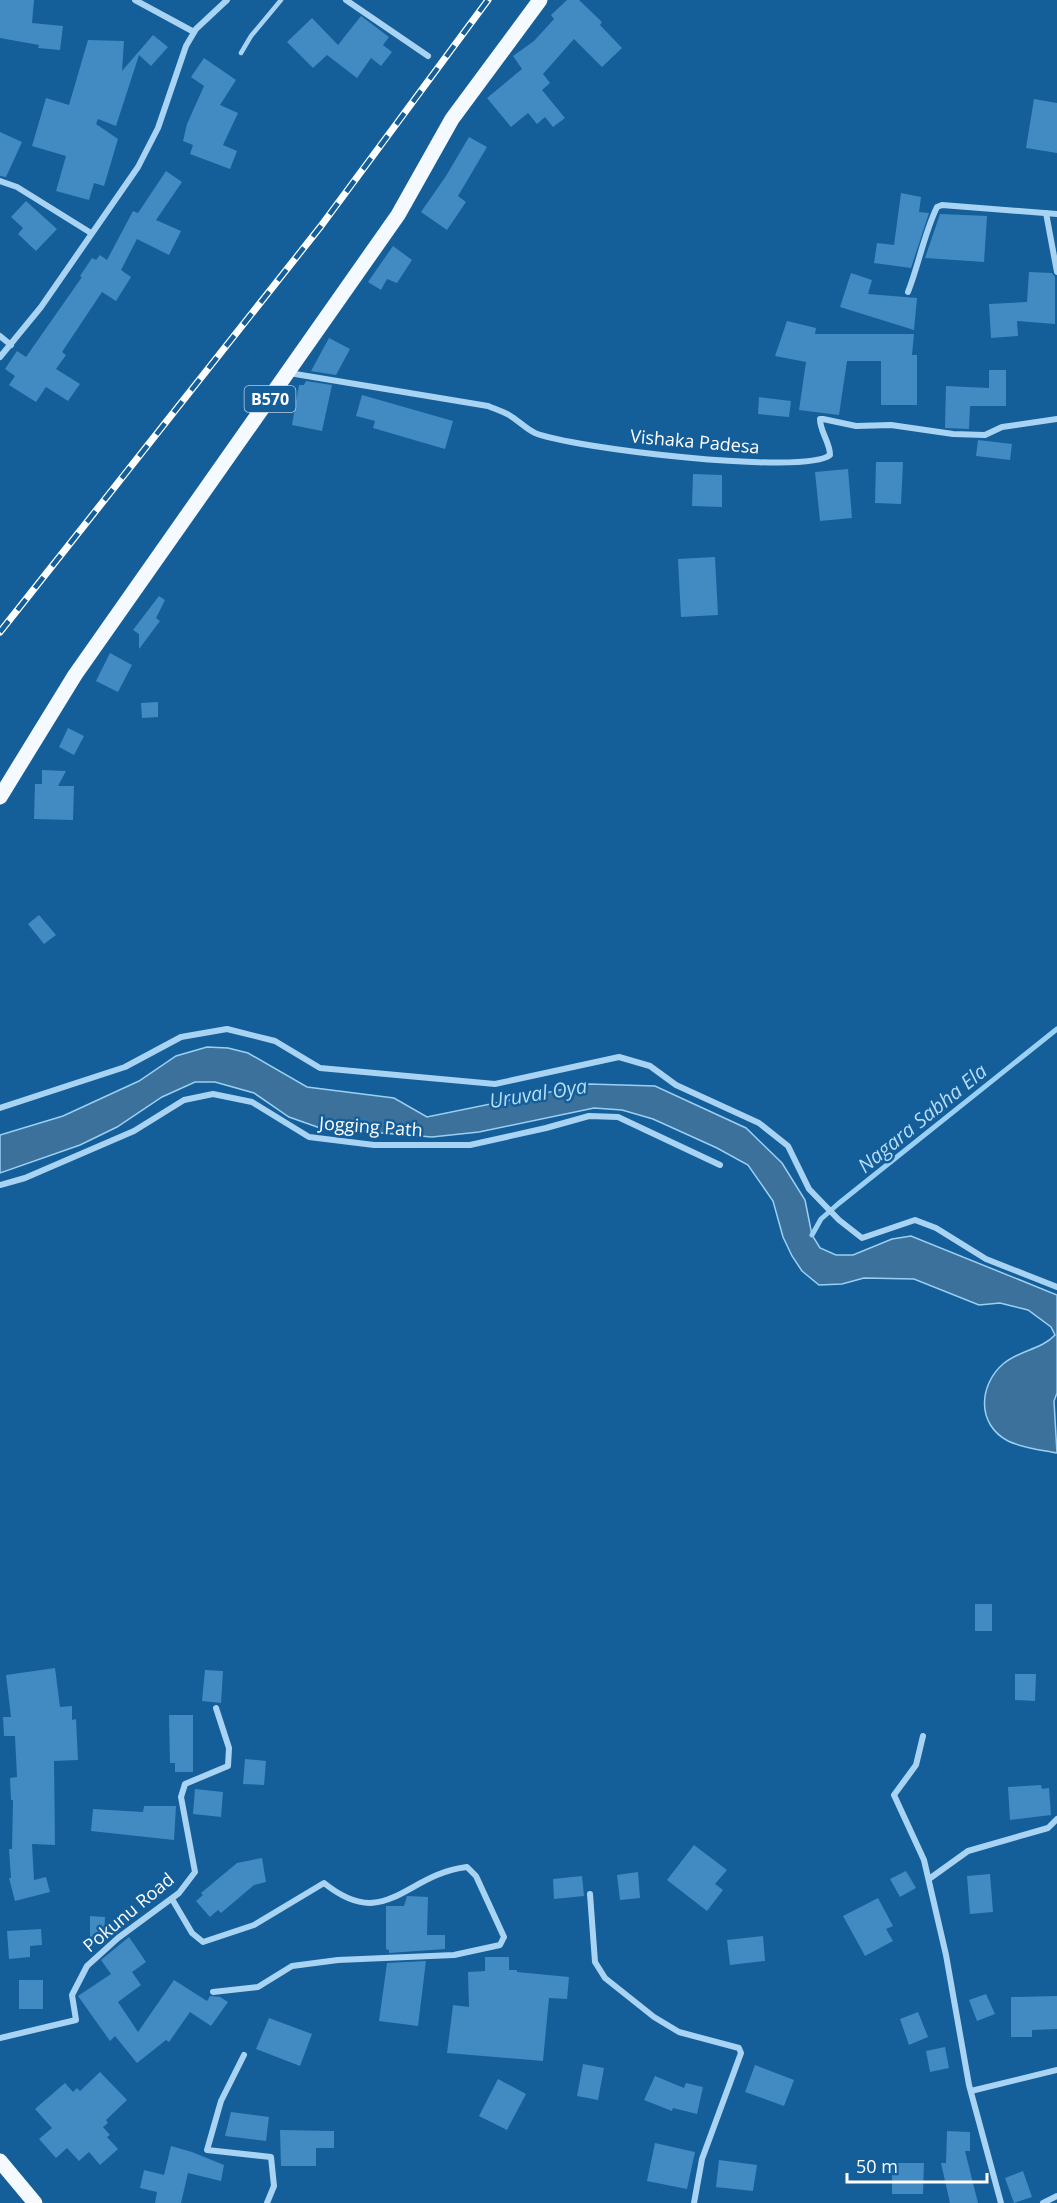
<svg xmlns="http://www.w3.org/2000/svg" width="1057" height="2203" font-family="'Open Sans',sans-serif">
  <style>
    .water { fill: #3c719b; stroke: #9bd0f5; stroke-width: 1.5 }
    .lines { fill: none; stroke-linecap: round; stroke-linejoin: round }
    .stream { stroke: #9bd0f5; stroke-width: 5 }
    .building { fill: #428ac2 }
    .lane { stroke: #a8d3f3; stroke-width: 4.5 }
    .street { stroke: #a8d3f3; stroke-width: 6 }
    .primary { stroke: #f4faff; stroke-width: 15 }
    .rail-casing { stroke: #fff; stroke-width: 7 }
    .rail { stroke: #145e9a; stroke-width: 4.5; stroke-dasharray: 14; stroke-linecap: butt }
    .labels { text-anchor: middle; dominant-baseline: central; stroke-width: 5; stroke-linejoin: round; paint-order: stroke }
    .shield { fill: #145e9a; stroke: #b8cfe1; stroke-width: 1.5 }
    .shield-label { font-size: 16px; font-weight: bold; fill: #fff }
    .street-label { font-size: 18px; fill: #fff; stroke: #145e9a }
    .water-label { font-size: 20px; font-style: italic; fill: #b5dcf9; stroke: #145e9a }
  </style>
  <rect width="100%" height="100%" fill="#145e9a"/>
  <path class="water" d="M207,1047l21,1 20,5 59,34 87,11 33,19 162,-33 66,2 91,42 36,35 23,37 7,35 8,13 16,7h17l39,-16 19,-3 146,59v98l-3,8 3,52c-15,-3 -35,-5 -49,-12 -32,-17 -29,-56 -5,-77 16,-14 38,-14 52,-29l-4,-8 -23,-17 -28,-7 -21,2 -65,-26 -50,-1 -22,6 -23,1 -17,-14 -10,-15 -9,-19 -10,-36 -25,-36 -31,-17 -64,-29 -31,-9 -28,-2 -115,24 -47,5 -112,-9 -31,-11 -35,-24 -39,-11h-20l-33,15 -45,30 -37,18 -80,28v-38l63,-19 76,-35 37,-25z"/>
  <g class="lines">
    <polyline class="stream" points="812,1235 821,1219 838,1204 1057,1029"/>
  </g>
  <g class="building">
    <polygon points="0,0 34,0 32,23 63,26 60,50 38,48 39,45 0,38"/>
    <polygon points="567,0 579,0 602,22 600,25 622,48 602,67 574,39 543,74 550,83 542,90 565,118 553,127 545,117 537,124 528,113 511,127 487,98 522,69 513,56 534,41 554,19 551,15"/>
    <polygon points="361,16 389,37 383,45 392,52 381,66 371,58 357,78 327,55 313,68 287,42 312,18 338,45"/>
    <polygon points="153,35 168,47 151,66 139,55 116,126 98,119 96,124 118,139 104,186 94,183 89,200 56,191 66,156 32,146 46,98 69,105 88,40 124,41 122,71"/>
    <polygon points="204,58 236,80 220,105 238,113 223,145 237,151 230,169 190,154 193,145 183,141 187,124 204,86 191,77"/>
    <polygon points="1034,99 1057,103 1057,153 1026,148"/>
    <polygon points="0,132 22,142 6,177 0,176"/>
    <polygon points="469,137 487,147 458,196 466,202 447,230 421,212 446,176"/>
    <polygon points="166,171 182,182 156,220 181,231 169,255 137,239 121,270 131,277 116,301 102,292 62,352 66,355 56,369 80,384 68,401 46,387 36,402 9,385 15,376 5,369 17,351 26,357 82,277 80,276 92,258 96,260 100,255 107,260 133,211 138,213"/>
    <polygon points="901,193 921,197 919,212 929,213 911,268 874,263 877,243 894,245"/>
    <polygon points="26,201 57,229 36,251 18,234 23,228 11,217"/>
    <polygon points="940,214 987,216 984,262 925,258"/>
    <polygon points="393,246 412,260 397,283 387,279 381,290 368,282"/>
    <polygon points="1029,272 1052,273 1055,277 1055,324 1017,321 1018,336 991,338 989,304 1027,302"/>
    <polygon points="851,273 872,280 868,294 917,298 914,330 840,307"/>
    <polygon points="787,321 816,328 815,334 914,334 912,355 917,355 917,405 881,405 881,361 847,361 839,415 799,410 806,362 775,356"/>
    <polygon points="329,338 350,349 336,375 311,371"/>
    <polygon points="989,370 1006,370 1006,406 970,406 969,429 945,428 946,386 989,388"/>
    <polygon points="306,381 332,385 322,431 292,425 299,385 304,385"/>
    <polygon points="362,395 453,421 445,449 373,428 375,421 356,416"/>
    <polygon points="759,397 791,401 789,417 758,414"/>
    <polygon points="978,440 1012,444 1010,460 976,456"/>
    <polygon points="876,462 903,462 901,504 875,503"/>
    <polygon points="848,469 852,518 820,521 815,472"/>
    <polygon points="693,474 722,475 722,507 692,506"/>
    <polygon points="715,557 718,615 681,617 678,559"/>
    <polygon points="159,596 165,600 156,618 160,621 139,649 139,634 133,630"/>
    <polygon points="110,653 132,665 118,692 96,681"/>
    <polygon points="158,702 158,717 142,718 141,703"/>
    <polygon points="68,728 84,736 74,755 59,747"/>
    <polygon points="42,770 66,771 58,786 74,786 73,820 34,819 35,784 42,784"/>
    <polygon points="39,915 56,935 44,944 28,924"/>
    <rect x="975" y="1604" width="17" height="27"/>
    <polygon points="55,1668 60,1707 72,1706 72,1720 76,1719 78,1760 54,1761 55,1845 32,1844 34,1880 46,1877 50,1892 15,1901 9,1878 11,1878 9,1849 12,1849 13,1800 11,1800 10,1778 17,1777 15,1736 4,1736 3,1717 11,1717 6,1675"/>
    <polygon points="205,1670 223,1671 221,1703 202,1701"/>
    <polygon points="1015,1674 1036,1674 1035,1701 1015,1700"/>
    <polygon points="169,1715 193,1715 193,1772 175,1772 175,1763 170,1763"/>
    <polygon points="245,1759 266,1761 264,1785 243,1784"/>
    <polygon points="1041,1785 1042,1789 1049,1788 1051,1815 1010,1820 1008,1787"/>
    <polygon points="195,1789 223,1792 221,1817 193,1814"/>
    <polygon points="144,1806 176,1806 174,1840 91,1831 93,1809 143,1812"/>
    <polygon points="694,1845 727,1870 715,1884 723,1890 707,1911 667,1880"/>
    <polygon points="262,1858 266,1882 254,1885 221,1913 218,1910 210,1917 196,1901 203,1895 201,1893 237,1863"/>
    <polygon points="906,1871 916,1888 900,1897 890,1879"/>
    <polygon points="638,1872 640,1898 620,1900 617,1875"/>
    <polygon points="990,1874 993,1912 970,1914 967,1876"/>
    <polygon points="582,1876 584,1896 554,1899 553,1879"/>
    <polygon points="407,1896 428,1897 427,1935 445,1935 445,1949 389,1953 389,1950 386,1949 386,1906 404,1906"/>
    <polygon points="878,1898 893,1926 886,1929 893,1941 865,1956 843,1916"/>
    <polygon points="90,1916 105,1917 104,1938 90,1938"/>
    <polygon points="41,1929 42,1945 30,1946 30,1957 9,1959 7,1931"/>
    <polygon points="763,1936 765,1961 730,1965 727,1940"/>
    <polygon points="129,1937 146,1962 132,1972 141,1985 118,2002 138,2032 174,1980 207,2001 210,1996 220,1997 228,2002 211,2026 190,2012 169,2042 166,2040 137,2063 115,2036 110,2041 78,1996 111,1974 101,1960"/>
    <polygon points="485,1957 509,1957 509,1970 517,1970 517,1972 569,1977 567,1999 549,1998 543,2061 447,2053 453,2005 469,2007 468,1972 485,1971"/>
    <polygon points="426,1961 418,2026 379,2021 387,1963"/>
    <rect x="19" y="1980" width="24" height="29"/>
    <polygon points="986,1994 995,2014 977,2021 969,2000"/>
    <polygon points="1057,1996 1057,2029 1032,2030 1032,2037 1011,2037 1011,1997"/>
    <polygon points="918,2012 928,2037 909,2045 900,2019"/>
    <polygon points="269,2018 312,2034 300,2066 256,2049"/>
    <polygon points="945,2047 949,2068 930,2072 926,2051"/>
    <polygon points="583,2064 604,2068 598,2100 577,2096"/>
    <polygon points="755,2065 794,2080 784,2106 745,2092"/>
    <polygon points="100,2072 127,2100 106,2120 108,2123 103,2127 110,2135 107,2137 118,2149 100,2165 89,2152 79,2161 67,2148 56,2158 39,2139 52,2128 35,2109 65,2083 73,2092 77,2088 80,2091"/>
    <polygon points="655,2076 684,2088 686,2083 703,2087 697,2114 673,2108 672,2111 644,2100"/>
    <polygon points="498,2079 526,2094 507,2130 479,2116"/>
    <polygon points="231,2112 269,2117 266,2141 225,2136"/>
    <polygon points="280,2130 334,2131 334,2148 316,2148 316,2166 281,2166"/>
    <polygon points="947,2131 970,2132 970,2151 965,2151 978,2203 950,2203 941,2163 946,2163"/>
    <polygon points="655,2143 695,2152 687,2189 647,2181"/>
    <polygon points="171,2146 192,2152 224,2165 221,2181 188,2173 181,2203 155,2203 157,2192 140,2188 144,2170 164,2175"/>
    <polygon points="719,2160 757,2165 753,2191 716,2187"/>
    <polygon points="892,2163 924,2163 923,2194 892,2194"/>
    <polygon points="1023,2171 1032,2197 1014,2203 1005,2178"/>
  </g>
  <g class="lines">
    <polyline class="lane" points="241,53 251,36 281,0"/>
    <g class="street">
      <polyline points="135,0 194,32"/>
      <polyline points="346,0 428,56"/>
      <polyline points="0,181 17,187 91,233"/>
      <polyline points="1046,213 1057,272"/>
      <path d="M908,292c11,-28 16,-58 29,-85l5,-2 115,9"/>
      <polyline points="0,336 11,345"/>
      <polyline points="0,357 41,307 138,167 158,128 186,46 196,29 227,0"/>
      <path d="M289,373l199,33c7,3 14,5 21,9 9,5 17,14 26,18 36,15 270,43 295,22 0,-13 -10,-23 -10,-36h3l33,7 35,-1 62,9 32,1 17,-8 55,-8"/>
      <polyline points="0,1108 125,1067 181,1037 227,1029 275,1041 320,1068 495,1084 619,1057 650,1066 676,1085 759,1123 788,1146 809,1189 839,1220 862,1238 915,1220 936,1228 986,1259 1057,1287"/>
      <polyline points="0,1185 25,1178 134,1131 184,1100 213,1094 252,1102 309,1137 374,1145 470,1145 546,1128 589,1116 618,1117 720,1165"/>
      <polyline points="923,1736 916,1765 894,1795 924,1860 946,1955 969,2085 1001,2203"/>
      <polyline points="929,1879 968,1851 1048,1828 1057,1819"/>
      <polyline points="590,1894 595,1962 605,1978 654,2017 679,2032 739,2048 741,2053 702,2159 694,2203"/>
      <path d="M172,1899l20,34 11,9 51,-17 70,-42c62,50 81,-9 143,-16l9,9 28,61 -4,8 -46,10 -116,5 -46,6 -34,21 -45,5"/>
      <polyline points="0,2038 76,2020 72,1995 87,1966 118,1938 179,1893 195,1872 181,1797 185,1784 228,1766 229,1748 216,1708"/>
      <polyline points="244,2055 221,2101 207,2150 271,2157 274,2186 267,2203"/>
      <polyline points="971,2091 1057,2070"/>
      <polyline points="1043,2203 1057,2196"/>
    </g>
    <g class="primary">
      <polyline points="0,797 75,675 398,215 452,119 540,0"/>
      <polyline points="0,2161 35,2203"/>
    </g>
    <g class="rail-casing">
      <polyline id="rail" points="0,632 321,226 488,0"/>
    </g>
    <use href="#rail" class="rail"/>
  </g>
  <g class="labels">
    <rect class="shield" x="244.5" y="386" width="51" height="26" rx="4.5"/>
    <g class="shield-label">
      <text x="270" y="399">B570</text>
    </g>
    <g class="street-label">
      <text transform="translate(695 441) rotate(5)">Vishaka Padesa</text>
      <text transform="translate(371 1126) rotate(4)">Jogging Path</text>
      <text transform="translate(128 1912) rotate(-40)">Pokunu Road</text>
    </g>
    <g class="water-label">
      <text transform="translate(538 1093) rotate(-9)">Uruval Oya</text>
      <text transform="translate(922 1118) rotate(-39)">Nagara Sabha Ela</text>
    </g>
  </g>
  <path d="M847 2173v9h140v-9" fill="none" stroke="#ffffff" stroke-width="3"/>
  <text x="856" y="2173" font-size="18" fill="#ffffff" stroke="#145e9a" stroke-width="4.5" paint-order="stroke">50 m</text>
</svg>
